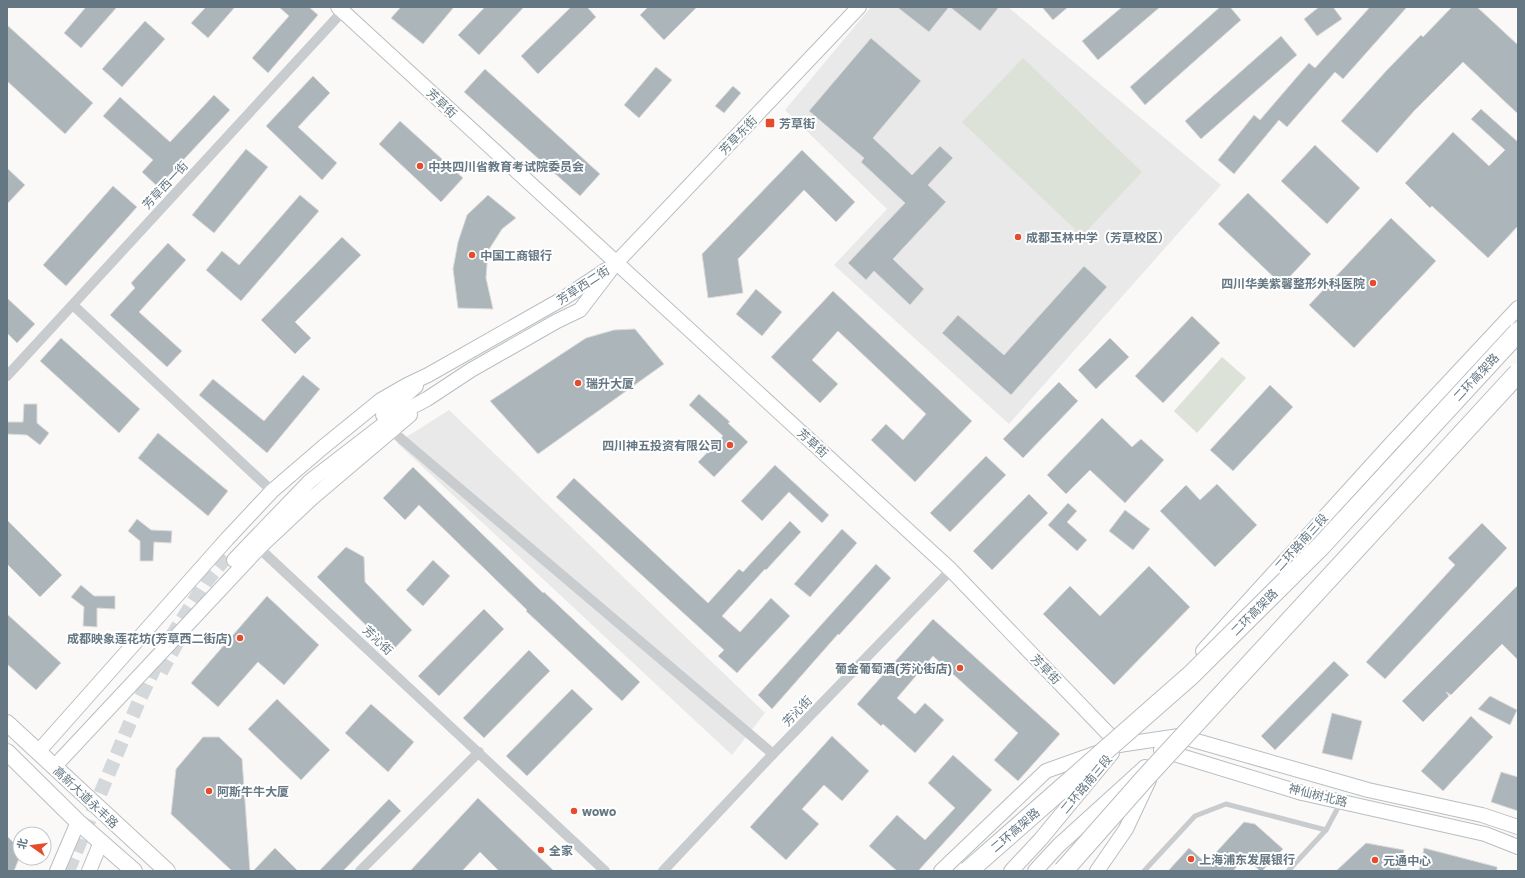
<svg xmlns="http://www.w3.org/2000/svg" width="1525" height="878" font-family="'Golos Text','Noto Sans SC',sans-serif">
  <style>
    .built { fill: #e8e9e8 }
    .green { fill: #dce2d8 }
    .building { fill: #acb5ba; stroke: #dcdbd9 }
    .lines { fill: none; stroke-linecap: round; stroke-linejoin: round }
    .secondary-tunnel { stroke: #d4d8da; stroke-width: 14; stroke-dasharray: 14 7; stroke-linecap: butt }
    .secondary-casing { stroke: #b8bec2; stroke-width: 16 }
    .primary-casing { stroke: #b9bec1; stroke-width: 18 }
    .lane { stroke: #c8cccf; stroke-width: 5 }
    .street { stroke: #c8cccf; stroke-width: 10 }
    .secondary { stroke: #fff; stroke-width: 14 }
    .primary { stroke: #fff; stroke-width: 16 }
    .highway-bridge-casing { stroke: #babec1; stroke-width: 21; stroke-linecap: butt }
    .highway-bridge { stroke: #fff; stroke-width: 19 }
    .poi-dot { fill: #e54c2c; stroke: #fff; stroke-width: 1.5 }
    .labels { text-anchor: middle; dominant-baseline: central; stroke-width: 4; stroke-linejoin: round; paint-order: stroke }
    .street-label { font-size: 12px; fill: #647783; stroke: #fff }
    .poi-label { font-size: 12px; font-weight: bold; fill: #647783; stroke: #fff; text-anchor: start }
  </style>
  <rect width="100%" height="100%" fill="#faf9f7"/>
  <g class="built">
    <polygon points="871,7 1008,7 1221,185 1009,424 834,265 887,209 785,110"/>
    <polygon points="449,410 765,713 732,755 397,443"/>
  </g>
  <g class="green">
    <polygon points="1023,58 1142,172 1082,236 962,122"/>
    <polygon points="1222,357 1246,378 1197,433 1174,411"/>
  </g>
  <g class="building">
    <polygon points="86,7 117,7 81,48 64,33"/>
    <polygon points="206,7 235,7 208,38 191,23"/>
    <polygon points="279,7 309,7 318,15 268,73 252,58 289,16"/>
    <polygon points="401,7 454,7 423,44 391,18"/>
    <polygon points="485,7 524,7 479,55 458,35"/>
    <polygon points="571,7 587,7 596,17 538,74 521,56"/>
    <polygon points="648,7 697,7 664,40 640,15"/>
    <polygon points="897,7 949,7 929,32"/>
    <polygon points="950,7 999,7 980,31"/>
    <polygon points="1042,7 1068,7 1053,20"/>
    <polygon points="1122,7 1160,7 1098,60 1082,41"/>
    <polygon points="1220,7 1230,7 1241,20 1145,105 1130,87"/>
    <polygon points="1319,7 1333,7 1342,19 1317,36 1304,19"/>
    <polygon points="1370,7 1407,7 1343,79 1335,72 1287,127 1279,120 1234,174 1218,160 1254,115 1260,120 1309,63 1315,68"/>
    <polygon points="1452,7 1477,7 1518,45 1518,114 1463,62 1414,111 1377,153 1341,121 1387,70 1421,35 1423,37"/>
    <polygon points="145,21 165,39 122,87 102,69"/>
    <polygon points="7,25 93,103 65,134 7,81"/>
    <polygon points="1281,36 1297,55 1201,139 1185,121"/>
    <polygon points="871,38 921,81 873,138 912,175 940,146 953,158 928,185 946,202 893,259 924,289 910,305 874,271 866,280 848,263 905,203 861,162 864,158 809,111"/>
    <polygon points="656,67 672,80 639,118 624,105"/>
    <polygon points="485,69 600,174 580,196 464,92"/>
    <polygon points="313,76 330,93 298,127 337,163 322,180 266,126"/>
    <polygon points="733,86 741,93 724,113 715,106"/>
    <polygon points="214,95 230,110 158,187 142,172 153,160 103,116 120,97 170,142"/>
    <polygon points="1481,109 1518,142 1518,226 1488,258 1432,206 1430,208 1405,183 1453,132 1489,166 1505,150 1471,119"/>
    <polygon points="400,121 463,178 441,202 379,144"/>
    <polygon points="1315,145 1360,188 1327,224 1281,181"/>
    <polygon points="246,149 268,167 214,233 192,215"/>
    <polygon points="802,150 855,202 836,222 804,190 738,259 743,293 708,298 702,254"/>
    <polygon points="7,168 25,185 7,204"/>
    <polygon points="113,186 137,207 66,286 43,265"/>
    <polygon points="1248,193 1311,254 1282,285 1218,224"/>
    <polygon points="300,195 319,211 241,301 206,270 222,251 239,265"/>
    <polygon points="488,195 516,218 502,229 488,251 486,278 493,309 458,308 453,269 458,242 467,215"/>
    <polygon points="1391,218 1436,261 1354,348 1309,305"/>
    <polygon points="342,237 361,255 295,322 311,338 295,354 261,320"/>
    <polygon points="168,243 186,260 139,312 182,351 167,367 110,315 135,288 131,283"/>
    <polygon points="1084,266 1107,287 1011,395 942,333 958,315 1004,355"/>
    <polygon points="756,289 782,312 762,336 736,314"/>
    <polygon points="833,291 972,421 915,482 871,440 886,424 903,440 926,414 838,331 812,360 838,384 820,403 771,357"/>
    <polygon points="7,298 35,324 17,343 7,333"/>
    <polygon points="1192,316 1220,343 1163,403 1135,376"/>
    <polygon points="635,329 664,364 538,454 490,401 586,338 614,330"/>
    <polygon points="61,338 140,409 119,433 40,361"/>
    <polygon points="1110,338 1129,357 1096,389 1078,370"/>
    <polygon points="303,375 320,389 267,453 199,395 213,379 264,421"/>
    <polygon points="1059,382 1078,401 1023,458 1003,439"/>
    <polygon points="1270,385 1293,407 1233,471 1210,450"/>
    <polygon points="699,394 730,422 728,423 748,442 714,477 698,462 723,436 689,405"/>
    <polygon points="24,404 37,404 37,423 49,433 40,445 27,435 7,434 7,422 23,422"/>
    <polygon points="1102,418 1132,447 1141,439 1164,460 1125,503 1090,470 1066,494 1047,475"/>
    <polygon points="158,433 228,491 208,516 138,458"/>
    <polygon points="986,456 1006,475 950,532 930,513"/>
    <polygon points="775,465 829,515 822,523 789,492 762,521 741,501"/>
    <polygon points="413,467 543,593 544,592 640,682 622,701 526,611 527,610 419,505 405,520 383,498"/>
    <polygon points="574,478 708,603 739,569 743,572 790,521 801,532 766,570 765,569 722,616 740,632 771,598 790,616 737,673 718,656 724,650 556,497"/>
    <polygon points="1217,484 1257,525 1215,567 1160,511 1186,485 1200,500"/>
    <polygon points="1029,494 1048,513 992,570 973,551"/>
    <polygon points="1068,503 1077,511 1067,522 1087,540 1077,551 1048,525"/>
    <polygon points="1125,510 1150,529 1133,550 1109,531"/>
    <polygon points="137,519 151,530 172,531 171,543 154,542 153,561 140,561 140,541 128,531"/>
    <polygon points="7,520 62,575 40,597 7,564"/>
    <polygon points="1482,523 1507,548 1385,679 1366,662 1455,565 1448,558"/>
    <polygon points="842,529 857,543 810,597 794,584"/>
    <polygon points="346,547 364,557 365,582 412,630 392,651 317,577"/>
    <polygon points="433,560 450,576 423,606 406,590"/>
    <polygon points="876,564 891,578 839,635 838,634 772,709 758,695"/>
    <polygon points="1149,566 1190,607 1114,685 1043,614 1070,586 1100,616"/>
    <polygon points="81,585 94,596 115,596 115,609 97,608 97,627 83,626 84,607 71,597"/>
    <polygon points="1518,585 1518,660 1502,644 1451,695 1446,692 1449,696 1423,722 1402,701"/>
    <polygon points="267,596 319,645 284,685 258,662 218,707 191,683"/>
    <polygon points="484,609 504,629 439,696 418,676"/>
    <polygon points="7,614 61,663 36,690 7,664"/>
    <polygon points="933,619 1060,734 1018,781 994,760 1018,733 933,656 897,698 915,714 925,703 944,720 915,753 883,724 881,726 857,704"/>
    <polygon points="529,650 550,671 484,738 463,718"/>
    <polygon points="1334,661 1349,675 1275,750 1261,736"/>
    <polygon points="572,689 593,709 527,776 506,756"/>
    <polygon points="1490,696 1517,710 1510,725 1478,709"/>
    <polygon points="277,699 330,750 301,780 248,729"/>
    <polygon points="371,704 414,742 388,772 345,733"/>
    <polygon points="1332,713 1362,721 1352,760 1322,753"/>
    <polygon points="1471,716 1493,737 1443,791 1421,771"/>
    <polygon points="832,736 869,771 842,801 824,785 802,809 819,824 786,860 750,827"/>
    <polygon points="203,737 219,737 242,759 250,871 232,871 171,814 176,769"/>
    <polygon points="953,755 992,790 918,871 897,871 869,846 897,815 925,840 955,808 928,783"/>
    <polygon points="1501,772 1518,777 1518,811 1491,802"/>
    <polygon points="478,798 554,871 499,871 480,852 462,871 410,871"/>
    <polygon points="389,799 401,811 343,871 319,871"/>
    <polygon points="1244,822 1255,824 1283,849 1262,871 1260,871 1245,857 1233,871 1168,871 1189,848 1206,863"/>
    <polygon points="7,836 20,849 20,856 14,871 7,871"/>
    <polygon points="1366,843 1404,850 1400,871 1336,871"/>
    <polygon points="275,848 298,871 253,871"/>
    <polygon points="1424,848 1497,867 1497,871 1419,871"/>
  </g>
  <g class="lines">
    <g class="secondary-tunnel">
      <polyline points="171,637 206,582 228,555"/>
      <polyline points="161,672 182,634"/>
      <polyline points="68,871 139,701 160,657"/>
    </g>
    <g class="secondary-casing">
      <g id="secondary">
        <polyline points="338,7 951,570 1119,745"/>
        <polyline points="383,415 416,386"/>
        <polyline points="234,560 310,481 393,417 427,399 471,370 557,321 580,310 616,263 859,7"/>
        <polyline points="1203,651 1390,445 1518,308"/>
        <polyline points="1161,750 1302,793 1485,834 1518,847"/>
        <polyline points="38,752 227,539 272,491 322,448 381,400 407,385 428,375 564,298 606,270"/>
        <polyline points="54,767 259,548 311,499 410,415"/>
        <polyline points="57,871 78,822"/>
        <polyline points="89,871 101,842"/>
        <polyline points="941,871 1046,771 1119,745 1179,736 1368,790 1482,815 1518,827"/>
        <polyline points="1011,871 1040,840 1112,753"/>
        <polyline points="1035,871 1058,846 1145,767"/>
        <polyline points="1097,871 1126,829 1149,780"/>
      </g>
    </g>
    <g class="primary-casing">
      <g id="primary">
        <polyline points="7,723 167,871"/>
        <polyline points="7,752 78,822 134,871"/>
      </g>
    </g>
    <g class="lane">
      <polyline points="1144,871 1195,816 1226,804 1326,830"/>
      <polyline points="1288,871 1326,830 1341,802"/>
    </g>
    <g class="street">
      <polyline points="73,305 272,491"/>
      <polyline points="7,376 343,11"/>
      <polyline points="392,431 773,754"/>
      <polyline points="259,548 605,871"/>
      <polyline points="360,871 479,752"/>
      <polyline points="663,871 773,754 951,570"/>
    </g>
    <use href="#secondary" class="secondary"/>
    <use href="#primary" class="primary"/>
    <g class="highway-bridge-casing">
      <g id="highway-bridge">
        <polyline points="968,871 1191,675 1321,546 1518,332"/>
        <polyline points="1063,871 1146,777 1518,373"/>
      </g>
    </g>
    <use href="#highway-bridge" class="highway-bridge"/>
  </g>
  <g class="poi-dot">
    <rect x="765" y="118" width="10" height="10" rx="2"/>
    <circle cx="420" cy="166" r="4"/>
    <circle cx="1018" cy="237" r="4"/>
    <circle cx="472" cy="255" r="4"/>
    <circle cx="1373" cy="283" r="4"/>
    <circle cx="578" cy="383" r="4"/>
    <circle cx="730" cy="445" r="4"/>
    <circle cx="240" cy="638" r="4"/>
    <circle cx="960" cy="668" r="4"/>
    <circle cx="209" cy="791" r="4"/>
    <circle cx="574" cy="811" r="4"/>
    <circle cx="541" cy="850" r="4"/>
    <circle cx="1191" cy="859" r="4"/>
    <circle cx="1375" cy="860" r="4"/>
  </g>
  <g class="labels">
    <g class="street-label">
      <text transform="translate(442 103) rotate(43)">芳草街</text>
      <text transform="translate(738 135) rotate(-46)">芳草东街</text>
      <text transform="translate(165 185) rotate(-47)">芳草西一街</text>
      <text transform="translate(583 285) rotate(-33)">芳草西二街</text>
      <text transform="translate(1476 377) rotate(-47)">二环高架路</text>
      <text transform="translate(813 443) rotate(42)">芳草街</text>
      <text transform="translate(1301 542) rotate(-48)">二环路南三段</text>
      <text transform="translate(1254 612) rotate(-45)">二环高架路</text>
      <text transform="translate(378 640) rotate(43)">芳沁街</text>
      <text transform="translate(1046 669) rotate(46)">芳草街</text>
      <text transform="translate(797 711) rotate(-46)">芳沁街</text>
      <text transform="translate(1086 784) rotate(-50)">二环路南三段</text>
      <text transform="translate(1318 795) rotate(14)">神仙树北路</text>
      <text transform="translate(86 797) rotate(43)">高新大道永丰路</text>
      <text transform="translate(1015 830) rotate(-41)">二环高架路</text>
    </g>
    <g class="poi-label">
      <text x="779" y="123">芳草街</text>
      <text x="428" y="166">中共四川省教育考试院委员会</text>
      <text x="1026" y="237">成都玉林中学（芳草校区）</text>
      <text x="480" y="255">中国工商银行</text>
      <text x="1365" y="283" text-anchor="end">四川华美紫馨整形外科医院</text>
      <text x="586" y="383">瑞升大厦</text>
      <text x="722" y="445" text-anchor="end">四川神五投资有限公司</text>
      <text x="232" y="638" text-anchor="end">成都映象莲花坊(芳草西二街店)</text>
      <text x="952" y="668" text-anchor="end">葡金葡萄酒(芳沁街店)</text>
      <text x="217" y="791">阿斯牛牛大厦</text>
      <text x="582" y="811">wowo</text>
      <text x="549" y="850">全家</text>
      <text x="1199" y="859">上海浦东发展银行</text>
      <text x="1383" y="860">元通中心</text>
    </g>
  </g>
  <rect width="1525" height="878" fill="none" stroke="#647783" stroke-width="16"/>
  <g transform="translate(32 846) rotate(284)"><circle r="19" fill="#ffffff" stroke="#c1c9cd"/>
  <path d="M0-3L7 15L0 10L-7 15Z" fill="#e54c2c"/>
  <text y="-6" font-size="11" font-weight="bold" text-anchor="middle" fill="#647783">北</text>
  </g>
</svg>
